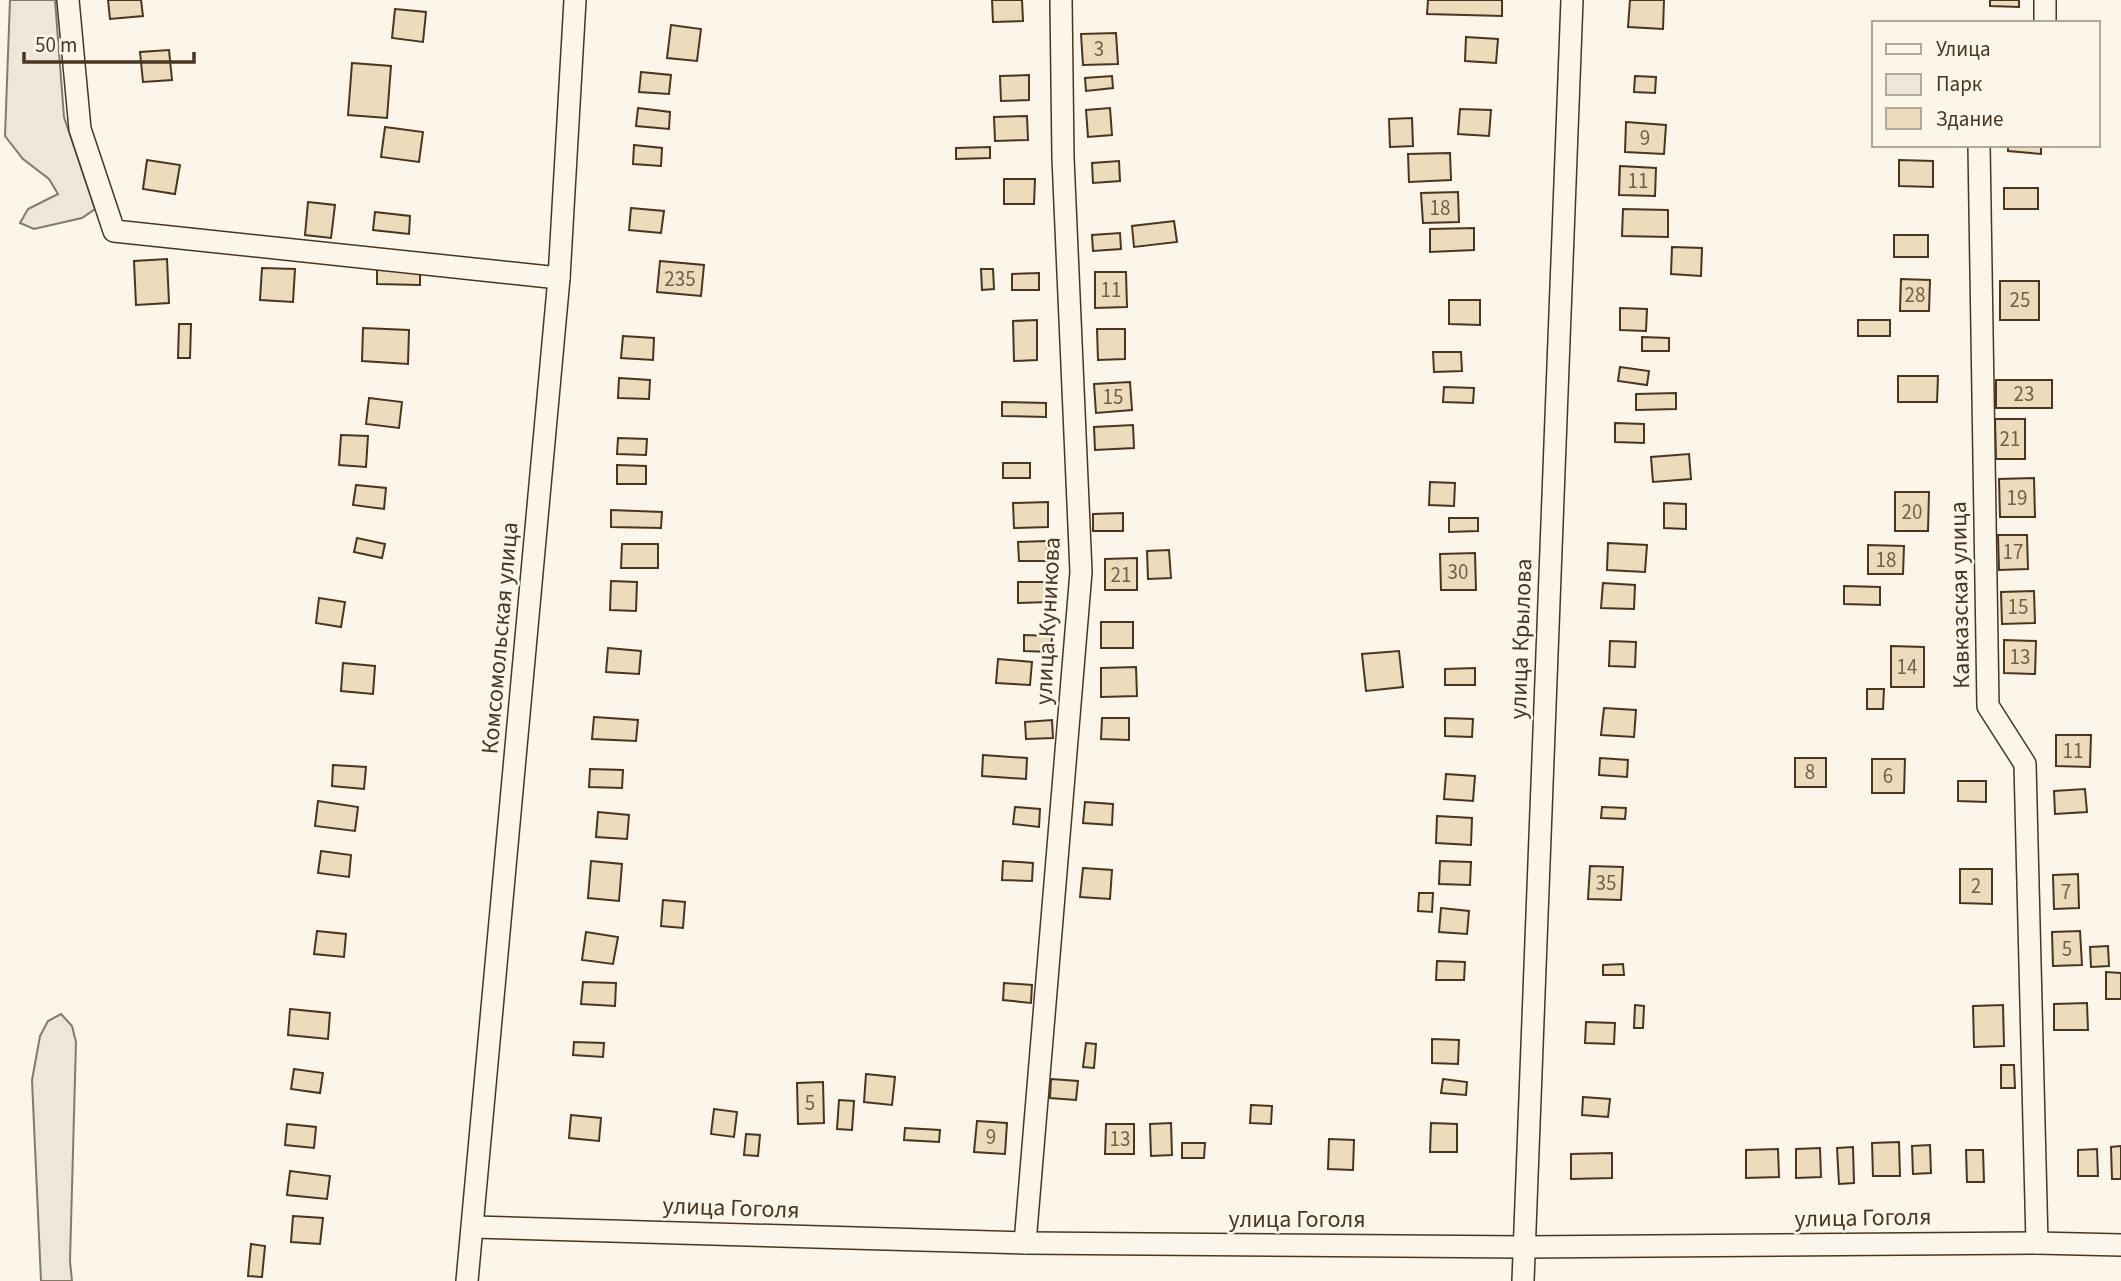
<svg xmlns="http://www.w3.org/2000/svg" width="2121" height="1281" font-family="'Source Sans 3',sans-serif">
  <style>
    .green { fill: #ede6d9; stroke: #887966; stroke-width: 2 }
    .building { fill: #ecdcbc; stroke: #4a3520; stroke-width: 2 }
    .lines { fill: none; stroke-linecap: round; stroke-linejoin: round }
    .minor-casing { stroke: #4a3520; stroke-width: 24 }
    .minor { stroke: #fbf6e9; stroke-width: 21 }
    .labels { text-anchor: middle; dominant-baseline: central; stroke-width: 5; stroke-linejoin: round; paint-order: stroke }
    .number-label { font-size: 21px; fill: #725f47 }
    .street-label { font-size: 24px; fill: #4a3520; stroke: #fbf6e9 }
  </style>
  <rect width="100%" height="100%" fill="#fbf6e9"/>
  <g class="green">
    <polygon points="10,0 55,0 64,117 95,209 82,218 34,229 20,223 28,209 58,194 49,179 23,159 5,136"/>
    <polygon points="61,1014 72,1026 76,1042 70,1261 72,1281 41,1281 32,1080 40,1036 48,1021"/>
  </g>
  <g class="building">
    <polygon points="108,0 141,0 143,16 110,19"/>
    <polygon points="992,0 1022,0 1023,21 993,22"/>
    <polygon points="1428,0 1502,0 1502,16 1427,14"/>
    <polygon points="1630,0 1664,0 1663,29 1628,27"/>
    <polygon points="1990,0 2019,0 2019,7 1990,6"/>
    <polygon points="395,9 426,12 423,42 392,38"/>
    <polygon points="671,25 701,29 697,61 667,58"/>
    <polygon points="1116,33 1118,64 1083,65 1081,34"/>
    <polygon points="1466,37 1498,39 1496,63 1465,61"/>
    <polygon points="169,50 172,80 143,82 140,52"/>
    <polygon points="352,63 391,66 387,118 348,115"/>
    <polygon points="641,72 671,75 669,94 639,92"/>
    <polygon points="1029,75 1029,100 1001,101 1000,76"/>
    <polygon points="1112,76 1113,88 1086,91 1085,78"/>
    <polygon points="1635,76 1656,77 1655,93 1634,92"/>
    <polygon points="638,108 670,112 669,129 636,126"/>
    <polygon points="1110,108 1112,135 1088,137 1086,110"/>
    <polygon points="1460,109 1491,110 1489,136 1458,134"/>
    <polygon points="1027,116 1028,140 995,141 994,117"/>
    <polygon points="1412,118 1413,146 1390,147 1389,119"/>
    <polygon points="1626,122 1666,125 1664,154 1625,152"/>
    <polygon points="385,127 423,132 419,162 381,157"/>
    <polygon points="634,145 662,148 661,166 633,164"/>
    <polygon points="2008,145 2041,145 2041,154 2008,151"/>
    <polygon points="990,147 990,158 956,159 956,148"/>
    <polygon points="1450,153 1451,180 1409,182 1408,154"/>
    <polygon points="147,160 180,165 175,194 143,189"/>
    <polygon points="1899,160 1933,161 1933,187 1899,186"/>
    <polygon points="1119,161 1120,181 1093,183 1092,163"/>
    <polygon points="1620,166 1656,168 1655,196 1619,195"/>
    <polygon points="1004,179 1035,179 1034,204 1004,204"/>
    <rect x="2004" y="188" width="34" height="21"/>
    <polygon points="1458,192 1459,222 1423,223 1421,193"/>
    <polygon points="308,202 335,205 331,238 305,235"/>
    <polygon points="631,208 664,211 661,233 629,230"/>
    <polygon points="1623,209 1668,210 1668,237 1622,236"/>
    <polygon points="375,212 410,216 409,234 373,230"/>
    <polygon points="1174,221 1177,242 1134,247 1132,226"/>
    <polygon points="1474,228 1474,250 1430,252 1430,229"/>
    <polygon points="1120,233 1121,249 1093,251 1092,235"/>
    <rect x="1894" y="235" width="34" height="22"/>
    <polygon points="1672,247 1702,248 1701,276 1671,274"/>
    <polygon points="167,259 169,303 136,305 134,261"/>
    <polygon points="660,261 704,265 701,296 657,292"/>
    <polygon points="262,268 295,269 293,302 260,300"/>
    <polygon points="377,269 420,270 420,285 377,284"/>
    <polygon points="981,269 993,269 994,289 982,290"/>
    <polygon points="1095,272 1126,272 1127,307 1095,308"/>
    <polygon points="1039,273 1039,290 1012,290 1012,274"/>
    <polygon points="1901,279 1930,280 1929,311 1900,311"/>
    <rect x="2000" y="281" width="39" height="39"/>
    <polygon points="1449,300 1480,300 1480,325 1449,324"/>
    <polygon points="1620,308 1647,309 1646,331 1620,330"/>
    <polygon points="1037,320 1037,360 1014,361 1013,321"/>
    <rect x="1858" y="320" width="32" height="16"/>
    <polygon points="179,324 191,324 190,358 178,358"/>
    <polygon points="363,328 409,330 408,364 362,361"/>
    <polygon points="1097,329 1125,329 1125,359 1098,360"/>
    <polygon points="623,336 654,338 653,360 621,358"/>
    <polygon points="1642,337 1669,338 1669,351 1642,351"/>
    <polygon points="1433,352 1461,352 1462,371 1434,372"/>
    <polygon points="1620,367 1649,371 1647,385 1618,381"/>
    <polygon points="1898,376 1938,376 1937,402 1898,402"/>
    <polygon points="619,378 650,380 649,399 618,398"/>
    <rect x="1996" y="380" width="56" height="28"/>
    <polygon points="1130,382 1132,410 1096,413 1094,384"/>
    <polygon points="1444,387 1474,388 1473,403 1443,402"/>
    <polygon points="1676,393 1676,409 1636,410 1636,394"/>
    <polygon points="369,398 402,402 399,428 366,424"/>
    <polygon points="1002,402 1046,403 1046,417 1002,416"/>
    <polygon points="1995,419 2025,419 2025,459 1996,459"/>
    <polygon points="1615,423 1644,424 1644,443 1615,442"/>
    <polygon points="1133,425 1134,448 1095,450 1094,427"/>
    <polygon points="341,435 368,436 366,467 339,465"/>
    <polygon points="618,438 647,439 646,455 617,454"/>
    <polygon points="1689,454 1691,479 1653,482 1651,457"/>
    <rect x="1003" y="463" width="27" height="15"/>
    <polygon points="617,465 646,466 646,484 617,484"/>
    <polygon points="2034,478 2035,517 2000,517 1999,479"/>
    <polygon points="1430,482 1455,483 1454,506 1429,505"/>
    <polygon points="356,485 386,488 384,509 353,505"/>
    <polygon points="1895,492 1929,492 1928,531 1895,531"/>
    <polygon points="1048,502 1048,527 1014,528 1013,503"/>
    <polygon points="1664,503 1686,504 1686,529 1664,528"/>
    <polygon points="611,510 662,512 661,528 611,527"/>
    <polygon points="1123,513 1123,531 1093,531 1093,514"/>
    <polygon points="1449,518 1478,518 1478,531 1449,532"/>
    <polygon points="1998,535 2027,535 2028,569 1999,570"/>
    <polygon points="357,538 385,544 382,558 354,552"/>
    <polygon points="1047,541 1048,561 1019,561 1018,542"/>
    <polygon points="1608,543 1647,545 1645,572 1607,570"/>
    <polygon points="622,544 658,544 658,568 621,568"/>
    <polygon points="1868,545 1904,546 1903,574 1868,574"/>
    <polygon points="1169,550 1171,578 1148,579 1147,551"/>
    <polygon points="1475,553 1476,590 1441,590 1440,554"/>
    <polygon points="1137,558 1137,590 1105,590 1105,559"/>
    <polygon points="611,581 637,582 636,611 610,610"/>
    <polygon points="1018,582 1048,582 1049,602 1018,603"/>
    <polygon points="1603,583 1635,585 1634,609 1601,608"/>
    <polygon points="1844,586 1880,587 1880,605 1844,604"/>
    <polygon points="2034,591 2035,623 2002,624 2001,592"/>
    <polygon points="319,598 345,602 341,627 316,623"/>
    <rect x="1101" y="622" width="32" height="26"/>
    <polygon points="1024,635 1052,636 1051,652 1024,651"/>
    <polygon points="2004,640 2036,641 2035,674 2004,673"/>
    <polygon points="1610,641 1636,642 1635,667 1609,666"/>
    <polygon points="1891,646 1924,647 1924,687 1891,687"/>
    <polygon points="608,648 641,651 639,674 606,672"/>
    <polygon points="1399,651 1403,687 1366,691 1362,654"/>
    <polygon points="998,659 1032,662 1030,685 996,683"/>
    <polygon points="343,663 375,666 373,694 341,691"/>
    <polygon points="1136,667 1137,696 1101,697 1101,668"/>
    <polygon points="1475,668 1475,685 1445,685 1445,669"/>
    <polygon points="1867,689 1884,689 1883,709 1867,709"/>
    <polygon points="1604,708 1636,710 1634,737 1601,735"/>
    <polygon points="594,717 638,720 636,741 592,739"/>
    <polygon points="1102,718 1129,718 1129,740 1101,739"/>
    <polygon points="1445,718 1473,719 1472,737 1445,736"/>
    <polygon points="1052,720 1053,738 1026,739 1025,722"/>
    <polygon points="2056,735 2091,735 2090,767 2056,766"/>
    <polygon points="983,755 1027,758 1026,779 982,776"/>
    <polygon points="1600,758 1628,760 1627,777 1599,775"/>
    <rect x="1795" y="758" width="31" height="29"/>
    <polygon points="1872,759 1905,759 1904,793 1872,793"/>
    <polygon points="333,765 366,767 364,789 332,786"/>
    <polygon points="590,769 623,770 622,788 589,787"/>
    <polygon points="1446,774 1475,776 1473,801 1444,799"/>
    <polygon points="1958,781 1986,781 1986,802 1958,801"/>
    <polygon points="2085,789 2087,812 2055,814 2054,791"/>
    <polygon points="318,801 358,807 355,831 315,826"/>
    <polygon points="1085,802 1113,804 1112,825 1083,823"/>
    <polygon points="1015,807 1040,809 1039,827 1013,824"/>
    <polygon points="1602,807 1626,808 1625,819 1601,818"/>
    <polygon points="598,812 629,815 627,839 596,837"/>
    <polygon points="1437,816 1472,818 1471,845 1436,843"/>
    <polygon points="321,851 351,855 349,877 318,873"/>
    <polygon points="591,861 622,864 619,901 588,898"/>
    <polygon points="1003,861 1033,863 1032,881 1002,880"/>
    <polygon points="1440,861 1471,862 1470,885 1439,884"/>
    <polygon points="1590,866 1623,867 1621,900 1588,899"/>
    <polygon points="1083,868 1112,870 1110,899 1080,897"/>
    <polygon points="1960,869 1992,869 1992,904 1960,903"/>
    <polygon points="2078,874 2079,908 2054,909 2053,875"/>
    <polygon points="1419,893 1433,893 1432,912 1418,911"/>
    <polygon points="663,900 685,902 683,928 661,926"/>
    <polygon points="1441,908 1469,911 1467,934 1439,932"/>
    <polygon points="317,931 346,934 344,957 314,954"/>
    <polygon points="2080,931 2082,965 2053,966 2052,932"/>
    <polygon points="586,932 618,937 613,964 582,960"/>
    <polygon points="2108,946 2109,966 2091,967 2090,947"/>
    <polygon points="1437,961 1465,962 1464,980 1436,980"/>
    <polygon points="1623,964 1624,975 1603,975 1603,965"/>
    <polygon points="2106,972 2121,973 2121,999 2106,999"/>
    <polygon points="583,982 616,983 615,1006 581,1004"/>
    <polygon points="1004,983 1032,985 1031,1003 1003,1000"/>
    <polygon points="2087,1003 2088,1030 2054,1030 2054,1004"/>
    <polygon points="1635,1005 1644,1006 1643,1028 1634,1028"/>
    <polygon points="2003,1005 2004,1046 1974,1047 1973,1006"/>
    <polygon points="290,1009 330,1013 328,1039 288,1035"/>
    <polygon points="1586,1022 1615,1023 1614,1044 1585,1043"/>
    <polygon points="1432,1039 1459,1040 1458,1064 1432,1063"/>
    <polygon points="574,1042 604,1043 603,1057 573,1055"/>
    <polygon points="1086,1043 1096,1044 1094,1068 1083,1067"/>
    <polygon points="2001,1065 2014,1065 2015,1088 2001,1088"/>
    <polygon points="294,1069 323,1073 320,1093 291,1089"/>
    <polygon points="866,1074 895,1077 892,1105 864,1102"/>
    <polygon points="1051,1079 1078,1081 1076,1100 1050,1098"/>
    <polygon points="1443,1079 1467,1082 1466,1095 1441,1093"/>
    <polygon points="823,1082 824,1123 798,1124 797,1083"/>
    <polygon points="1583,1097 1610,1099 1608,1117 1582,1115"/>
    <polygon points="839,1100 854,1101 852,1130 837,1129"/>
    <polygon points="1251,1105 1272,1106 1271,1124 1250,1123"/>
    <polygon points="714,1109 737,1112 734,1137 711,1134"/>
    <polygon points="571,1115 601,1118 599,1141 569,1138"/>
    <polygon points="977,1121 1007,1123 1005,1154 974,1152"/>
    <polygon points="1171,1123 1172,1155 1151,1156 1150,1124"/>
    <polygon points="1431,1123 1457,1124 1457,1152 1430,1152"/>
    <polygon points="287,1124 316,1127 314,1148 285,1145"/>
    <polygon points="1106,1124 1134,1124 1134,1154 1105,1154"/>
    <polygon points="905,1128 940,1130 939,1142 904,1140"/>
    <polygon points="746,1134 760,1135 758,1156 744,1155"/>
    <polygon points="1329,1139 1354,1140 1353,1170 1328,1169"/>
    <polygon points="1899,1142 1900,1176 1873,1176 1872,1143"/>
    <polygon points="1182,1143 1205,1143 1204,1158 1182,1158"/>
    <polygon points="1930,1145 1931,1173 1913,1174 1912,1146"/>
    <polygon points="2121,1146 2121,1179 2112,1179 2111,1147"/>
    <polygon points="1853,1147 1854,1183 1839,1184 1837,1148"/>
    <polygon points="1820,1148 1821,1177 1796,1178 1796,1149"/>
    <polygon points="1778,1149 1779,1177 1746,1178 1746,1150"/>
    <polygon points="2097,1149 2098,1176 2078,1176 2078,1150"/>
    <polygon points="1966,1150 1983,1150 1984,1182 1967,1182"/>
    <polygon points="1612,1153 1612,1178 1571,1179 1571,1154"/>
    <polygon points="290,1171 330,1176 327,1199 287,1195"/>
    <polygon points="293,1216 323,1218 320,1244 291,1242"/>
    <polygon points="251,1244 265,1246 262,1277 248,1276"/>
  </g>
  <g class="lines">
    <g class="minor-casing">
      <g id="minor">
        <polyline points="68,0 80,129 114,231 559,278"/>
        <polyline points="2045,23 2045,0"/>
        <polyline points="1979,145 1988,706 2025,764 2037,1243"/>
        <polyline points="473,1227 1025,1243 1524,1247 2037,1243 2121,1245"/>
        <polyline points="1025,1243 1081,572 1063,158 1061,0"/>
        <polyline points="467,1281 559,278 575,0"/>
        <polyline points="1523,1281 1572,0"/>
      </g>
    </g>
    <use href="#minor" class="minor"/>
  </g>
  <g class="labels">
    <g class="number-label">
      <text x="1099" y="49">3</text>
      <text x="1645" y="138">9</text>
      <text x="1638" y="181">11</text>
      <text x="1440" y="208">18</text>
      <text x="680" y="279">235</text>
      <text x="1111" y="290">11</text>
      <text x="1915" y="295">28</text>
      <text x="2020" y="300">25</text>
      <text x="2024" y="394">23</text>
      <text x="1113" y="397">15</text>
      <text x="2010" y="439">21</text>
      <text x="2017" y="498">19</text>
      <text x="1912" y="512">20</text>
      <text x="2013" y="552">17</text>
      <text x="1886" y="560">18</text>
      <text x="1458" y="572">30</text>
      <text x="1121" y="575">21</text>
      <text x="2018" y="607">15</text>
      <text x="2020" y="657">13</text>
      <text x="1907" y="667">14</text>
      <text x="2073" y="751">11</text>
      <text x="1810" y="772">8</text>
      <text x="1888" y="776">6</text>
      <text x="1606" y="883">35</text>
      <text x="1976" y="886">2</text>
      <text x="2066" y="892">7</text>
      <text x="2067" y="949">5</text>
      <text x="810" y="1103">5</text>
      <text x="991" y="1137">9</text>
      <text x="1120" y="1139">13</text>
    </g>
    <g class="street-label">
      <text transform="translate(1960 595) rotate(-91)">Кавказская улица</text>
      <text transform="translate(1048 621) rotate(-87)">улица Куникова</text>
      <text transform="translate(500 638) rotate(-85)">Комсомольская улица</text>
      <text transform="translate(1521 639) rotate(-88)">улица Крылова</text>
      <text transform="translate(731 1208) rotate(2)">улица Гоголя</text>
      <text transform="translate(1863 1218) rotate(-1)">улица Гоголя</text>
      <text x="1297" y="1219">улица Гоголя</text>
    </g>
  </g>
  <rect x="1872" y="21" width="228" height="126" fill="#fbf6e9" stroke="#b4a999" stroke-width="2"/>
  <rect x="1886" y="44" width="35" height="10" fill="#fbf6e9" stroke="#b4a999" stroke-width="2"/>
  <text x="1936" y="56" font-size="21" fill="#4a3520">Улица</text>
  <rect x="1886" y="74" width="35" height="21" fill="#ede6d9" stroke="#b4a999" stroke-width="2"/>
  <text x="1936" y="91" font-size="21" fill="#4a3520">Парк</text>
  <rect x="1886" y="108" width="35" height="21" fill="#ecdcbc" stroke="#b4a999" stroke-width="2"/>
  <text x="1936" y="126" font-size="21" fill="#4a3520">Здание</text>
  <path d="M24 52v10h170v-10" fill="none" stroke="#4a3520" stroke-width="3.5"/>
  <text x="35" y="52" font-size="21" fill="#4a3520" stroke="#fbf6e9" stroke-width="5" paint-order="stroke">50 m</text>
</svg>
